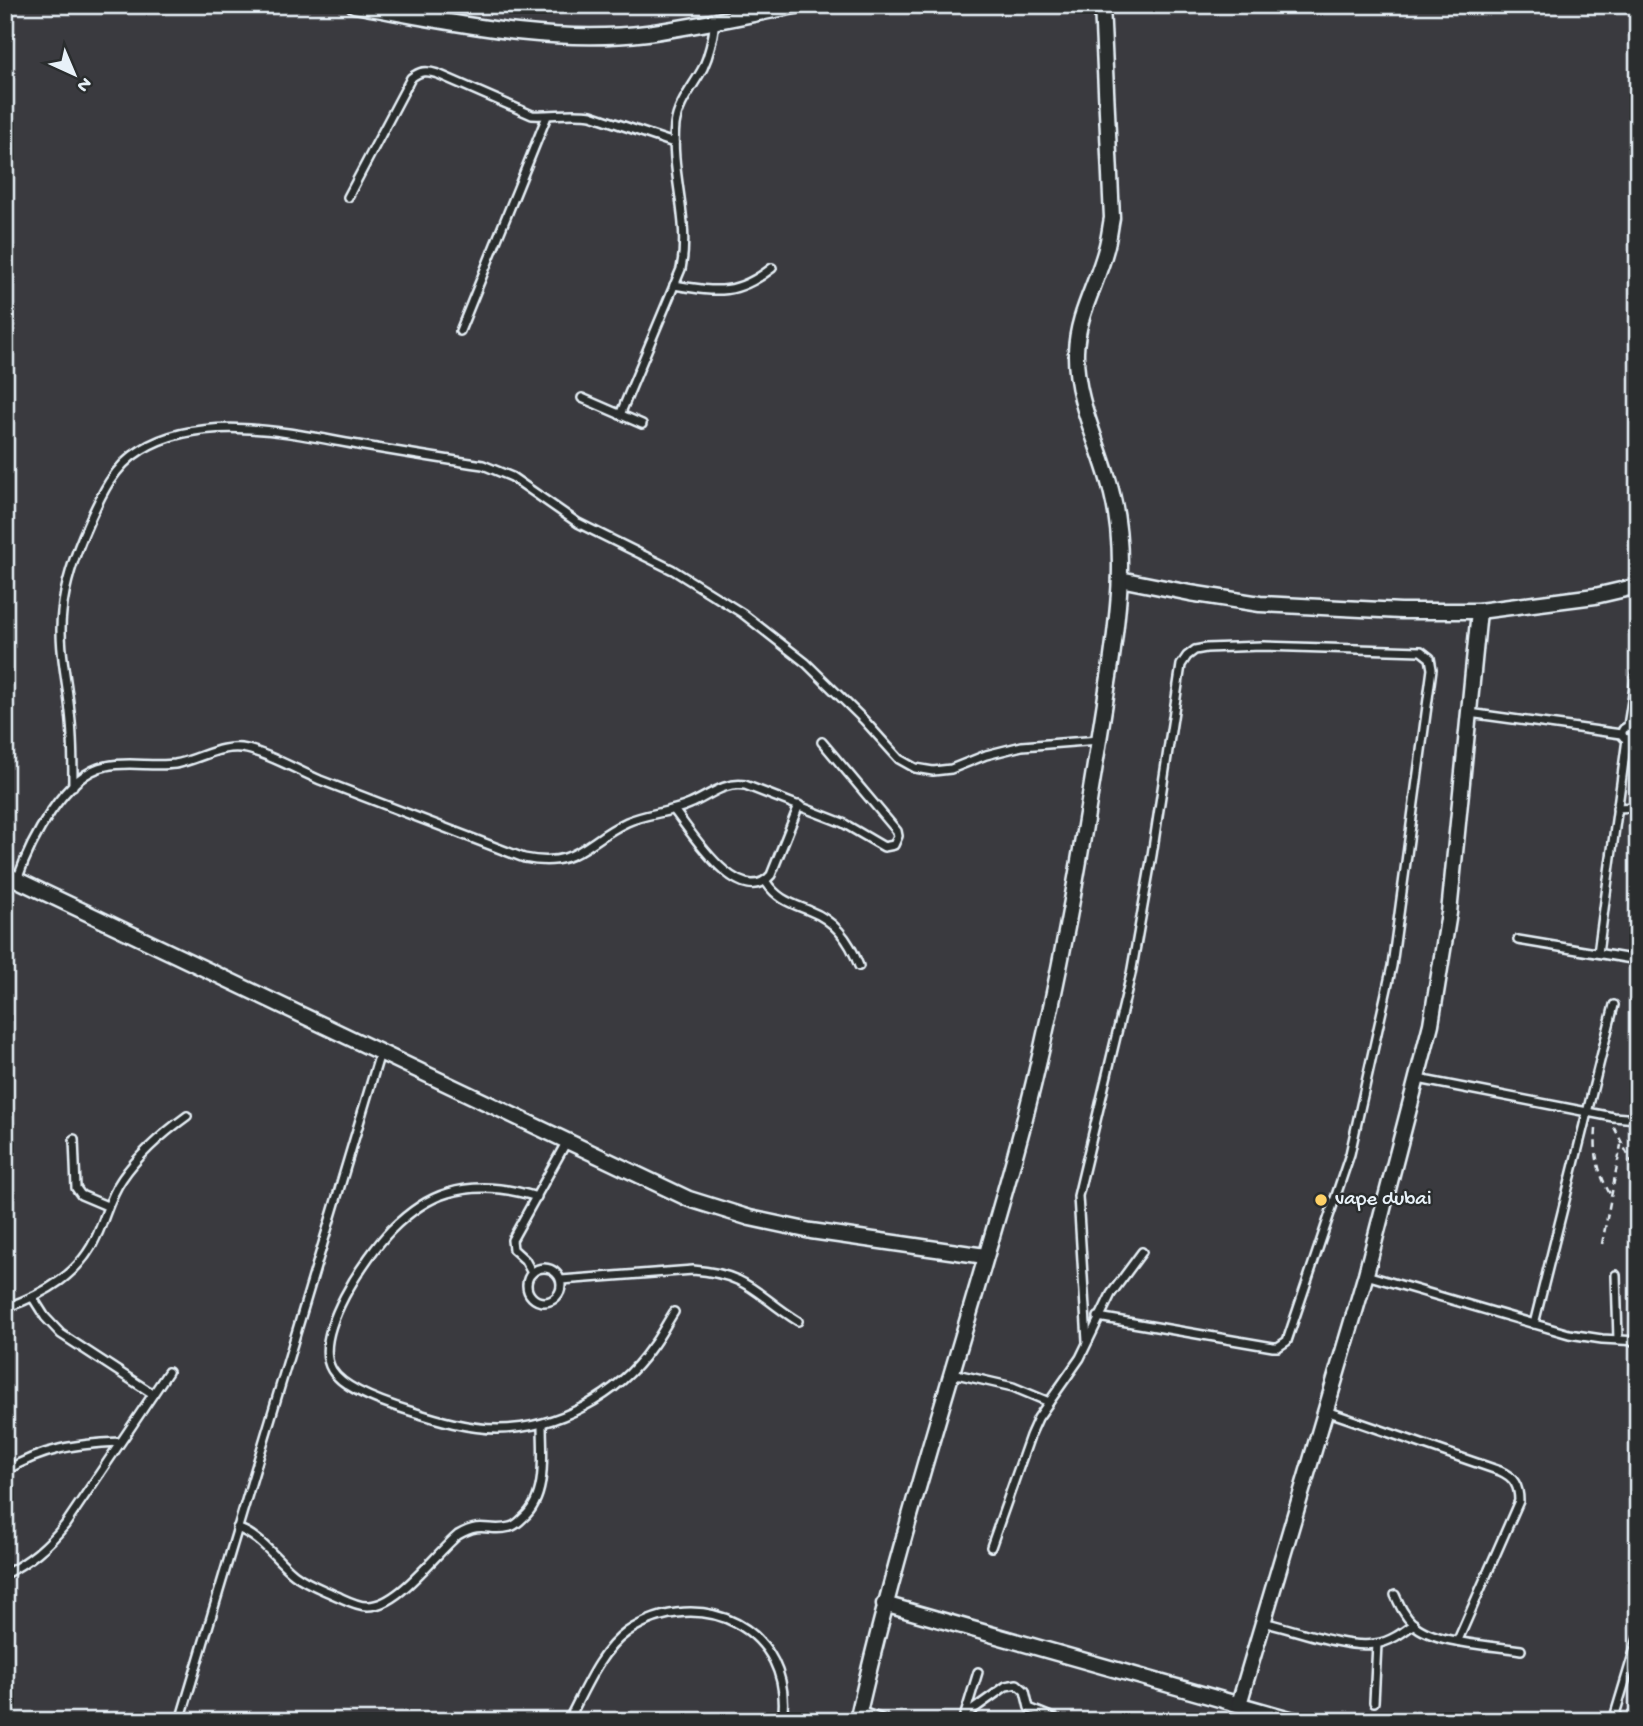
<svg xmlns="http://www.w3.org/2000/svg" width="1643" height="1726" font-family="'Gochi Hand',sans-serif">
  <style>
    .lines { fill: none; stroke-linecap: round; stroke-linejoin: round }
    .service-casing { stroke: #e8f1f8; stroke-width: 12 }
    .minor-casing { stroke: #e8f1f8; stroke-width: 19 }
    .path { stroke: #e8f1f8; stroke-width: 2.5; stroke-dasharray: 7 5; stroke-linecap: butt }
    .service { stroke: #2a2d2e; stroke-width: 7 }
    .minor { stroke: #2a2d2e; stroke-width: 14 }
    .poi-dot { fill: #ffd166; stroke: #2a2d2e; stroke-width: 2.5 }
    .labels { text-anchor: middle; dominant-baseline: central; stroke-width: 5; stroke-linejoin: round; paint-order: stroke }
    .poi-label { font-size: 21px; fill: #e8f1f8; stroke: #2a2d2e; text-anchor: start }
  </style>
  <rect width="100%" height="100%" fill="#3a3a3f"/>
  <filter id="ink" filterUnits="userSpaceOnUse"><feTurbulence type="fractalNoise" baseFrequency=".0143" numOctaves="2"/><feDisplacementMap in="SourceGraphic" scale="14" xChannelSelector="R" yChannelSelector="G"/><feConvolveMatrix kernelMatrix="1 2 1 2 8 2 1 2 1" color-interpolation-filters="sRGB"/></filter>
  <g filter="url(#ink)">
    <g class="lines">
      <g class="service-casing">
        <g id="service">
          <path d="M348,197l63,-119c9,-7 15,-8 27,-4l94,41c20,1 39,-3 59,0l83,28"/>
          <path d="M674,285c43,7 62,11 98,-17"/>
          <polyline points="460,331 547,116"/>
          <polyline points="582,398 642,424"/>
          <path d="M620,415l61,-146c10,-48 -11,-96 -6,-144 3,-22 18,-38 28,-57 7,-15 10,-30 12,-47"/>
          <polyline points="1469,713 1621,734"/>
          <polyline points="1628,726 1638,662"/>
          <circle cx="1628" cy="733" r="6"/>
          <path d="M73,786c0,-24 0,-49 -3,-74 -3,-33 -12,-66 -8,-100 3,-31 14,-61 27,-90 12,-27 25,-56 52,-72 61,-38 150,-17 217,-5 42,7 84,14 125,20l29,12 66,46 95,47 69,43 64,50 58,57 35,39 16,9 18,3 18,-2 35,-14 36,-9 77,-6"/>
          <polyline points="1617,808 1638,807"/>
          <path d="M674,810c17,22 66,101 97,65l28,-70"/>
          <path d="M17,880c13,-37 47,-106 89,-114 22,-5 46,1 69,-2 24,-4 46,-21 72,-15 25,6 49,21 73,31 68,26 136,52 204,78 53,11 60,-16 103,-36 20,-9 43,-9 63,-18 19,-8 33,-22 55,-19l98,38 41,24 10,-2 4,-9 -1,-5 -75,-89"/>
          <path d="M766,882c12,18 25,21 44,29 26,10 40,30 49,55"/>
          <polyline points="1518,940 1638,960"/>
          <polyline points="1598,953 1627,739"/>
          <polyline points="1418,1079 1613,1117 1638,1119"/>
          <polyline points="74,1139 76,1188 81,1195 107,1206"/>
          <path d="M537,1197c-29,-9 -59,-13 -89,-4 -21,6 -41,21 -57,37 -24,25 -80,105 -59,140 12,20 55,34 78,41 28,9 58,18 88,18 58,0 120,-33 153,-81 9,-11 15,-24 23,-36"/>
          <circle cx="544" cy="1285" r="17"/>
          <polyline points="532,1273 525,1260 513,1249 512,1240 567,1141"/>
          <polyline points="1366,1275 1569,1334 1602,1339 1638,1341"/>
          <polyline points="1616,1275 1618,1339"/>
          <path d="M561,1280l132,-10c56,4 63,25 105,51"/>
          <polyline points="33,1298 45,1317 61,1334 153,1394"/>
          <path d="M5,1308c40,-14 76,-34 93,-75 8,-18 12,-37 24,-54 17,-25 40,-45 65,-63"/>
          <polyline points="1534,1324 1614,1005"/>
          <polyline points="1087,1341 1078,1196 1131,974 1152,855 1181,665 1187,656 1195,650 1206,648 1262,646 1421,651 1430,658 1432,669 1392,966 1350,1154 1287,1341 1278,1347 1273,1347 1098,1317"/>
          <polyline points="952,1373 1013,1387 1049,1402"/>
          <path d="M1326,1411l174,60c14,6 19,15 19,30l-61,139"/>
          <path d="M5,1471c39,-23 71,-27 115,-29"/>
          <path d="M237,1528c25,9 37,30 57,46 13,10 28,15 43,22 9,4 20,10 30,10 31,1 67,-51 91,-71 26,-15 30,-2 52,-8 5,-1 9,-5 13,-9 25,-21 19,-64 19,-94"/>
          <polyline points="991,1547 1030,1436 1038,1418 1080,1358 1111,1294 1142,1252"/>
          <path d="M5,1574c25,-13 42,-27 60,-49l103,-153"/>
          <path d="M1395,1595c5,11 9,20 18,29 22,20 78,21 108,26"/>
          <path d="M1263,1622c31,7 83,27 112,22 15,-2 27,-11 39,-20"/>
          <polyline points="1374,1702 1377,1644"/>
          <polyline points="859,1711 888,1721"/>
          <polyline points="964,1716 1006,1686 1017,1684 1025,1691 1029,1708 1061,1721"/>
          <polyline points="180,1721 380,1053"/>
          <path d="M568,1721c16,-30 31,-69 59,-89 73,-49 169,-3 155,89"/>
          <polyline points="963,1721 978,1672"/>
          <polyline points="1613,1721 1638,1638"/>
        </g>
      </g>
      <g class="minor-casing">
        <g id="minor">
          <path d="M354,5c96,17 195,40 293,28 52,-7 103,-19 154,-28"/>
          <polyline points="1120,579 1190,593 1260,604 1401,611 1479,611 1595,596 1638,586"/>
          <polyline points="5,874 689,1199 750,1218 811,1231 985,1256"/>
          <polyline points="884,1604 1297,1721"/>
          <polyline points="1239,1704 1366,1274 1431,1024 1449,913 1479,611"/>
          <path d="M857,1721c43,-190 105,-374 157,-562 45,-162 71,-328 97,-495 8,-56 15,-114 1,-170 -11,-48 -37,-91 -36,-142 1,-37 21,-68 30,-103 3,-10 4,-21 6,-31l-10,-213"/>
        </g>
      </g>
      <g class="path">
        <polyline points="1614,1127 1635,1169 1638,1181"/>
        <path d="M1596,1129c-2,26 2,44 15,67"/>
        <polyline points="1638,1217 1634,1240 1638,1252"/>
        <polyline points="1602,1244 1621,1145"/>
      </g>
      <use href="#service" class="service"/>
      <use href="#minor" class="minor"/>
    </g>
  </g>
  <circle class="poi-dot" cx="1321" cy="1200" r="7"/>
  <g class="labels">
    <g class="poi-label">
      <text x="1335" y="1200">vape dubai</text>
    </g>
  </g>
  <rect width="1643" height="1726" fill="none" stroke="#2a2d2e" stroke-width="28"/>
  <rect x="14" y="14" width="1615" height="1698" fill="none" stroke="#e8f1f8" stroke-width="2.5" filter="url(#ink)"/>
  <g transform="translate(74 74) rotate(136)" stroke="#2a2d2e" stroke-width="5" paint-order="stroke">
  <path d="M0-5L12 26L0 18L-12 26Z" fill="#e8f1f8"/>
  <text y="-10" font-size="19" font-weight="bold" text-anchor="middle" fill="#e8f1f8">N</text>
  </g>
</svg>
